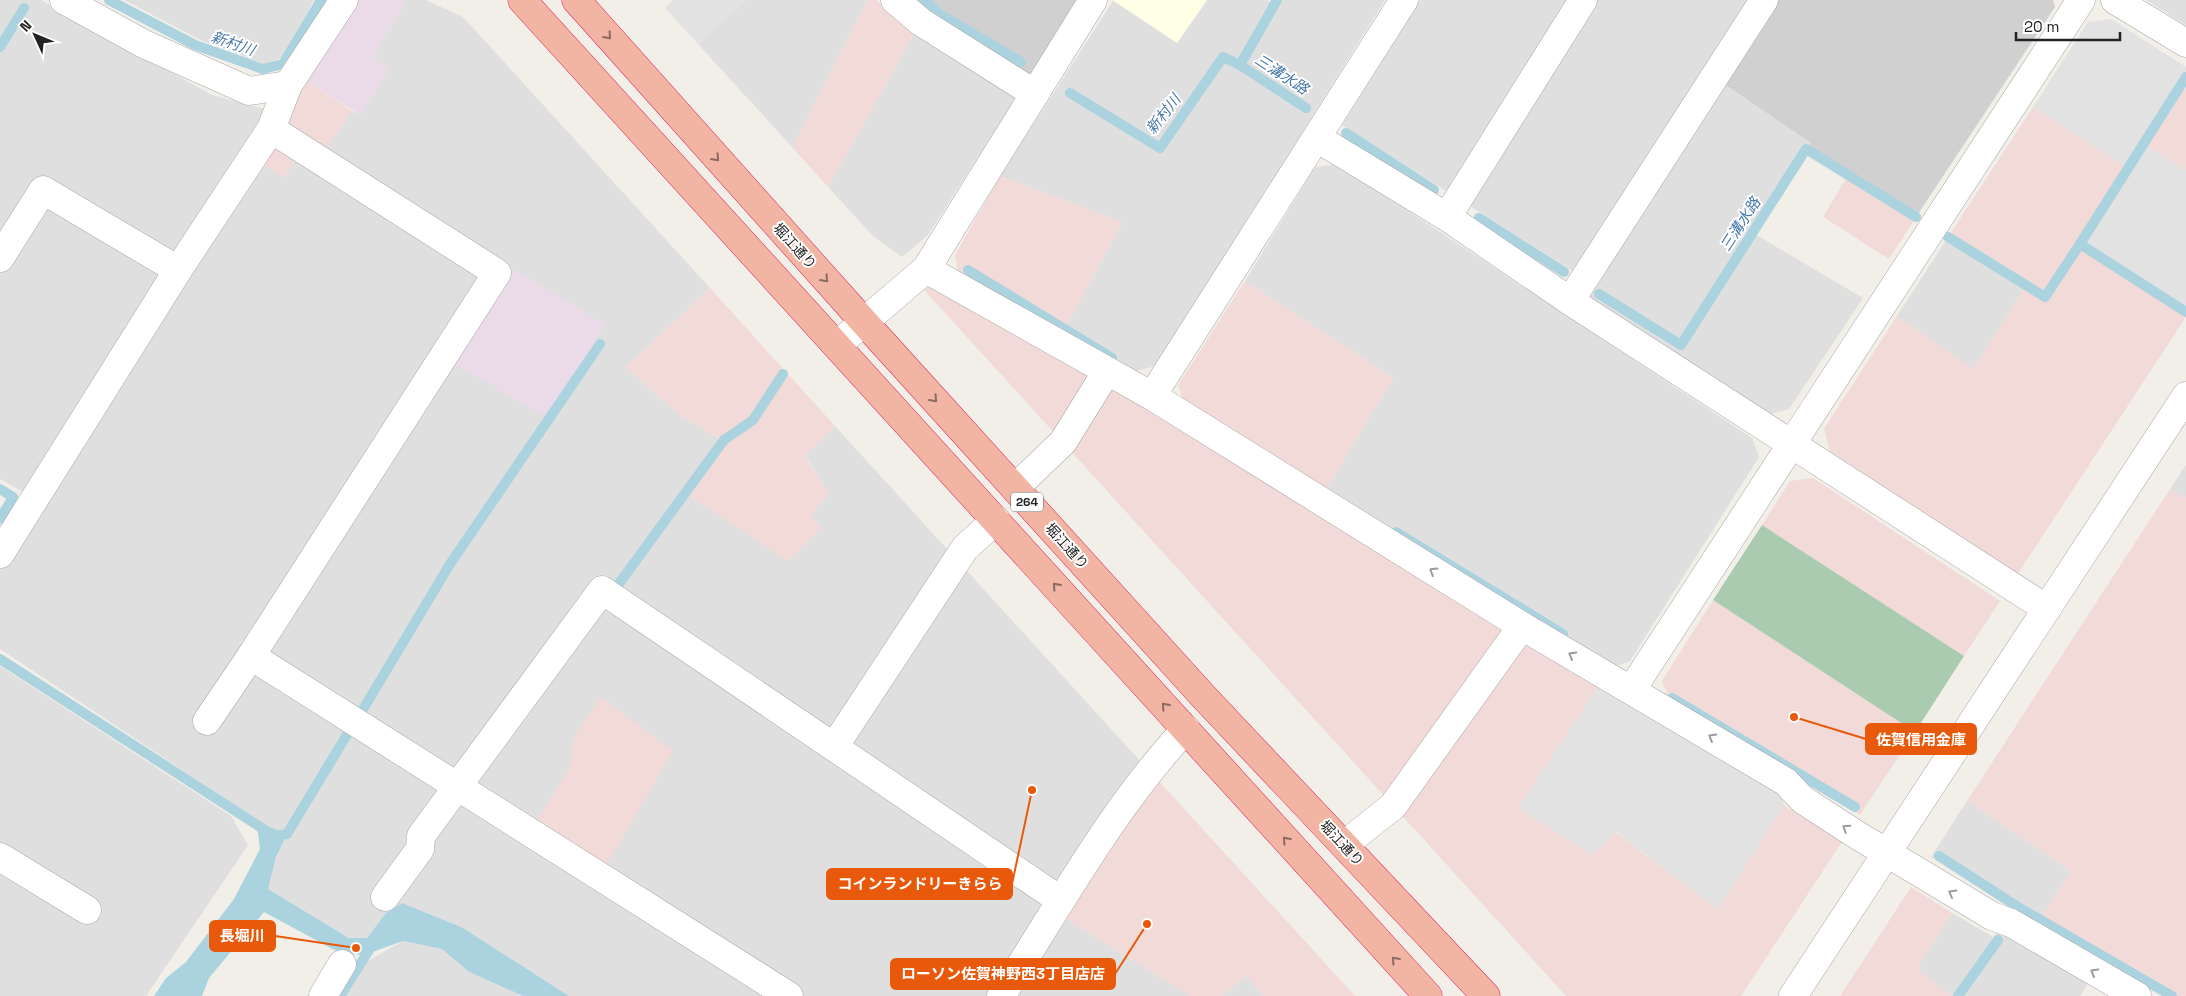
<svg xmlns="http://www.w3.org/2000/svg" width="2186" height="996" font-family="'Space Grotesk','Noto Sans JP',sans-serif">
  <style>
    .residential { fill: #e0dfdf }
    .commercial { fill: #f2dad9 }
    .industrial { fill: #ebdbe8 }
    .education { fill: #ffffe5 }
    .religious { fill: #d0d0d0 }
    .cemetery { fill: #aacbaf }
    .parking { fill: #e2e2e2 }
    .water { fill: #aad3df }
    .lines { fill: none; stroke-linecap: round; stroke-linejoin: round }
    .stream { stroke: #aad3df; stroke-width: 10 }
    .minor-casing { stroke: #a9a9a9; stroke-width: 29 }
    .tertiary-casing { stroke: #a9a9a9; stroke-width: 29 }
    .trunk-casing { stroke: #dc2a67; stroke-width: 29 }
    .minor { stroke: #fff; stroke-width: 28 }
    .tertiary { stroke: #fff; stroke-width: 28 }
    .trunk { stroke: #f2b4a3; stroke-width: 28 }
    .oneway { stroke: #8a6b62 }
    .oneway2 { stroke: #9c9c9c }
    .labels { text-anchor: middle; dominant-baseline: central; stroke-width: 4; stroke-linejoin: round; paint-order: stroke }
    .shield { fill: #fff; stroke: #646464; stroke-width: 1 }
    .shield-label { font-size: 12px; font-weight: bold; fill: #222 }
    .street-label { font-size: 14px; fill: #222; stroke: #fff }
    .water-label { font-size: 15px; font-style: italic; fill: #4a7aab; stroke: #fff }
    .leader { fill: none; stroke: #e8590c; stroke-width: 2 }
    .callout-dot { fill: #e8590c; stroke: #fff; stroke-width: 2 }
    .callout { fill: #e8590c; stroke: #e8590c; stroke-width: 2 }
    .callout-label { font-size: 15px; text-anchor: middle; font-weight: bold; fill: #fff }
  </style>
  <rect width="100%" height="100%" fill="#f2efe9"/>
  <g class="residential">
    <polygon points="0,0 41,0 212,95 268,110 27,494 0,479"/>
    <polygon points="124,0 314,0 282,58 265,64 200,40"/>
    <polygon points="406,0 426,0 463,17 710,288 626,367 678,414 726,442 688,495 811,514 828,494 805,454 835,426 1142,763 989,996 569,996 463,928 386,913 367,938 349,938 268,889 276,857 287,834 265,825 0,649 0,567 258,162 324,152 352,111 360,115 389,69 372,58"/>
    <polygon points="746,0 868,0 792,147 698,44"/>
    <polygon points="1207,0 1267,0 1274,4 1277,0 1385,0 1156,366 1132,372 1063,333 1122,222 1000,176 1113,1 1177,43"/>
    <polygon points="1420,0 1752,0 1574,272 1342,125"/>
    <polygon points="2146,0 2186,0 2186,25"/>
    <polygon points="915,32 1017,96 928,235 902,257 873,236 828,187"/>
    <polygon points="1721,82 1811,143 1753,233 1863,298 1789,409 1771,414 1586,295"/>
    <polygon points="1337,164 1752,438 1759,457 1630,661 1610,668 1325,491 1393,378 1245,281 1315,167"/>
    <polygon points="1948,237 2026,286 1973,370 1897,316"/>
    <polygon points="2186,465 2186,499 2170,489"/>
    <polygon points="0,666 231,816 248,845 146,996 0,996"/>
    <polygon points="1967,801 2071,871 2038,923 1931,857"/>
    <polygon points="1952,913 1993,937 2000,928 2089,981 2080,996 1951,996 1916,969"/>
    <polygon points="1063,917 1191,996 1014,996"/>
    <polygon points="403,941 442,949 469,972 523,996 306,996"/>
    <polygon points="1247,975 1263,996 1222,996"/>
  </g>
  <g class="commercial">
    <polygon points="868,0 876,0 915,32 828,187 792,147"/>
    <polygon points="2186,77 2186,171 2144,144"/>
    <polygon points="304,79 352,111 324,152 300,156 284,178 258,162"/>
    <polygon points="2033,107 2128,168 2186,312 2186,317 2017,575 1830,451 1824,429 1897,316 1973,369 2026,286 1948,237"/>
    <polygon points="1848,175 1916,217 1889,259 1823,217"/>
    <polygon points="1000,176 1122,222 1063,333 959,278 955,255"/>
    <polygon points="1245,281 1393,378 1325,491 1185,406 1178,385"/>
    <polygon points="932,286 1096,377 1058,437 924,290"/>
    <polygon points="710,288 835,426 805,455 828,494 811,514 821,528 788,561 688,495 726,442 678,414 626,367"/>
    <polygon points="1109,383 1601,682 1615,832 1718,909 1784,805 1842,842 1741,996 1566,996 1068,448"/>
    <polygon points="1813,478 2000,601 1964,656 1762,525 1790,481"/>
    <polygon points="2170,489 2186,499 2186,996 2162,996 2038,923 2071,871 1967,801"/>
    <polygon points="1713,600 1915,732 1860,815 1671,702 1662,681"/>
    <polygon points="601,697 673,751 604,869 534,825 569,769 574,736"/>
    <polygon points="1157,779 1355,996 1263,996 1247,975 1222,996 1191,996 1063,917"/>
    <polygon points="1911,887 1952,913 1917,969 1951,996 1840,996"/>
  </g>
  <g class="industrial">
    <polygon points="354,0 406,0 372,58 390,69 360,115 304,79"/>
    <polygon points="512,268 606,325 548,418 451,362"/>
  </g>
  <polygon class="education" points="1113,0 1207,0 1177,43"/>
  <g class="religious">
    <polygon points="917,0 1076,0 1030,75 933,15"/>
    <polygon points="1774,0 2053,0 2055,7 1916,217 1806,149 1811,143 1721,82"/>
  </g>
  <polygon class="cemetery" points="1762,525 1964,656 1915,732 1713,600"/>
  <g class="parking">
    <polygon points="673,0 746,0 698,44 665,8"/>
    <polygon points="2111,19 2186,67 2186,77 2144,144 2186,171 2186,312 2080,244 2128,168 2033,107 2088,22"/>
    <polygon points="1601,682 1781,790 1784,805 1718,909 1616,832 1592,855 1518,808"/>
  </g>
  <polygon class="water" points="257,825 265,825 287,834 276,857 268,889 349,938 367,938 386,913 402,903 463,928 569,996 523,996 469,972 442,949 403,941 364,955 340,953 264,912 209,978 202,996 154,996 166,978 186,962 234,899 260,849"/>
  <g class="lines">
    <g class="stream">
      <polyline points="109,0 195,45 263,69 283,64 321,0"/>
      <polyline points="924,0 938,13 1021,62"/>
      <polyline points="0,47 24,8"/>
      <polyline points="1240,65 1277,0"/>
      <polyline points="1070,93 1160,148 1223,57 1240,65 1306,108"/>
      <polyline points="1346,133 1434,190"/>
      <polyline points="1479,218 1564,272"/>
      <polyline points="1948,237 2045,297 2080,244 2186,312"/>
      <polyline points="2080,244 2186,77"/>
      <polyline points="968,270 1112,358"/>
      <polyline points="1599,294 1681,345 1806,149 1916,217"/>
      <polyline points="0,489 13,497 0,519"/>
      <polyline points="1396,532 1563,634"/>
      <polyline points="618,585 724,440 753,420 783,374"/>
      <polyline points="0,659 268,832"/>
      <polyline points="1672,698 1855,807"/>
      <polyline points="362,711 450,564 600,344"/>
      <polyline points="275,836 287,834 348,733"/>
      <polyline points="1939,856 2018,907 2172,996"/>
      <polyline points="340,996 371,947"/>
      <polyline points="1958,996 1998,940"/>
    </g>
    <g class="minor-casing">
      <g id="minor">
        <polyline points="64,0 144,44 249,91 288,85"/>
        <polyline points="895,0 921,22 1035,94"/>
        <polyline points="2115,0 2186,43"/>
        <polyline points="271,129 497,273 251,656 789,996"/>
        <polyline points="1317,138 1447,217 1570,301 2047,609"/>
        <polyline points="1447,217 1583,0"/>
        <polyline points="0,258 43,190 178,270"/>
        <polyline points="926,269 1152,396 1522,626 1786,782 1803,800 1857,835 1992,916 2011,923 2137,996"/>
        <polyline points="1570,301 1764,0"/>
        <polyline points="837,345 926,269 1093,0"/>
        <polyline points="1152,396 1404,0"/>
        <polyline points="1015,488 1063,442 1107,371"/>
        <polyline points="0,554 178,270 271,129 288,85 344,0"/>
        <polyline points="207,721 251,656"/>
        <polyline points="834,747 965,548 996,520"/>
        <polyline points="1344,845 1393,806 1522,626"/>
        <polyline points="0,857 87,910"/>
        <polyline points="385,897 420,849 421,836 602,590 1060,900"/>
        <polyline points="323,996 342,964"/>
        <path d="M1001,996c59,-91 111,-188 185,-267"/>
      </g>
    </g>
    <g class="tertiary-casing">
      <g id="tertiary">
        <polyline points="1632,689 2081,0"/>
        <polyline points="1793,996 2186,396"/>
      </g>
    </g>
    <g class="trunk-casing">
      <g id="trunk">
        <polyline points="522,0 1428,996"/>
        <polyline points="576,0 864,322 1204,697 1486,996"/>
      </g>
    </g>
    <use href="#minor" class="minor"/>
    <use href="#tertiary" class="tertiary"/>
    <use href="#trunk" class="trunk"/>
  </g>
  <defs><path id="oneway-chevron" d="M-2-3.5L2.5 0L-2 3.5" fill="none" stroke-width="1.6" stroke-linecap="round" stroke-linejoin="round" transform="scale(1.25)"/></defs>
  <g class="oneway">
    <use href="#oneway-chevron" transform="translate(608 36) rotate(48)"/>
    <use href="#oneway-chevron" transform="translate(716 158) rotate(48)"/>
    <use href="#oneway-chevron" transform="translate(825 279) rotate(48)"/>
    <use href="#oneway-chevron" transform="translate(934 399) rotate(48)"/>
    <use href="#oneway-chevron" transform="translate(1056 586) rotate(-132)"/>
    <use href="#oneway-chevron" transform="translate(1165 706) rotate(-132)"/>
    <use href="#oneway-chevron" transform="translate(1286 840) rotate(-132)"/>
    <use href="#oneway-chevron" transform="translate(1395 960) rotate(-132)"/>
  </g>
  <g class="oneway2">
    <use href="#oneway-chevron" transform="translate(1433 571) rotate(-148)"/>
    <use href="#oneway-chevron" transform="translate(1572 655) rotate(-150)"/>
    <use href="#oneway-chevron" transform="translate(1712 737) rotate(-149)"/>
    <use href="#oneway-chevron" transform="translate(1846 828) rotate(-147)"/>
    <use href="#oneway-chevron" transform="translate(1952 893) rotate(-150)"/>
    <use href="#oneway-chevron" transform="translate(2094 972) rotate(-150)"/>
  </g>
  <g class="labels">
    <rect class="shield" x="1011" y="492.5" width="32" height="19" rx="4"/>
    <g class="shield-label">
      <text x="1027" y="502">264</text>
    </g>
    <g class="street-label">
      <text transform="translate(795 246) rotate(48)">堀江通り</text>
      <text transform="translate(1067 546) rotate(48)">堀江通り</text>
      <text transform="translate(1342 843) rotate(47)">堀江通り</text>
    </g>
    <g class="water-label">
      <text transform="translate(233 43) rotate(19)">新村川</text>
      <text transform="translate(1282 74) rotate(33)">三溝水路</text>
      <text transform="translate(1163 114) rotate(-52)">新村川</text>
      <text transform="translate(1740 224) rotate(-57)">三溝水路</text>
    </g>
  </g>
  <path class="leader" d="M1794 717L1866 739M1032 790L1012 884M356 948L275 936M1147 924L1115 974"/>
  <g class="callout-dot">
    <circle cx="1794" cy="717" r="5"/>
    <circle cx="1032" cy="790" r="5"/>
    <circle cx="356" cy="948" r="5"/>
    <circle cx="1147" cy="924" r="5"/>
  </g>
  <g class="callout">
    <rect x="1866" y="724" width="110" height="30" rx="5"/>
    <rect x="827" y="869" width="185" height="30" rx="5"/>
    <rect x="210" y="921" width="65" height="30" rx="5"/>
    <rect x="891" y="959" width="224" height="30" rx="5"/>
  </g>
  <g class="callout-label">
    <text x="1921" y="745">佐賀信用金庫</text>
    <text x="920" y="889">コインランドリーきらら</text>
    <text x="242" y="941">長堀川</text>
    <text x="1003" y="979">ローソン佐賀神野西3丁目店店</text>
  </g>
  <g transform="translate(35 35) rotate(314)" stroke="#ffffff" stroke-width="4" paint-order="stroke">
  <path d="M0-4L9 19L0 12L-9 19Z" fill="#222222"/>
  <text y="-8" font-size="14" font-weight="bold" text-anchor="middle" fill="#222222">N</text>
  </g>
  <path d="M2016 32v8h104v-8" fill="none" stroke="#222222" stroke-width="2.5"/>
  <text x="2024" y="32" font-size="15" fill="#222222" stroke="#ffffff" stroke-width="4" paint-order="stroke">20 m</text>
</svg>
